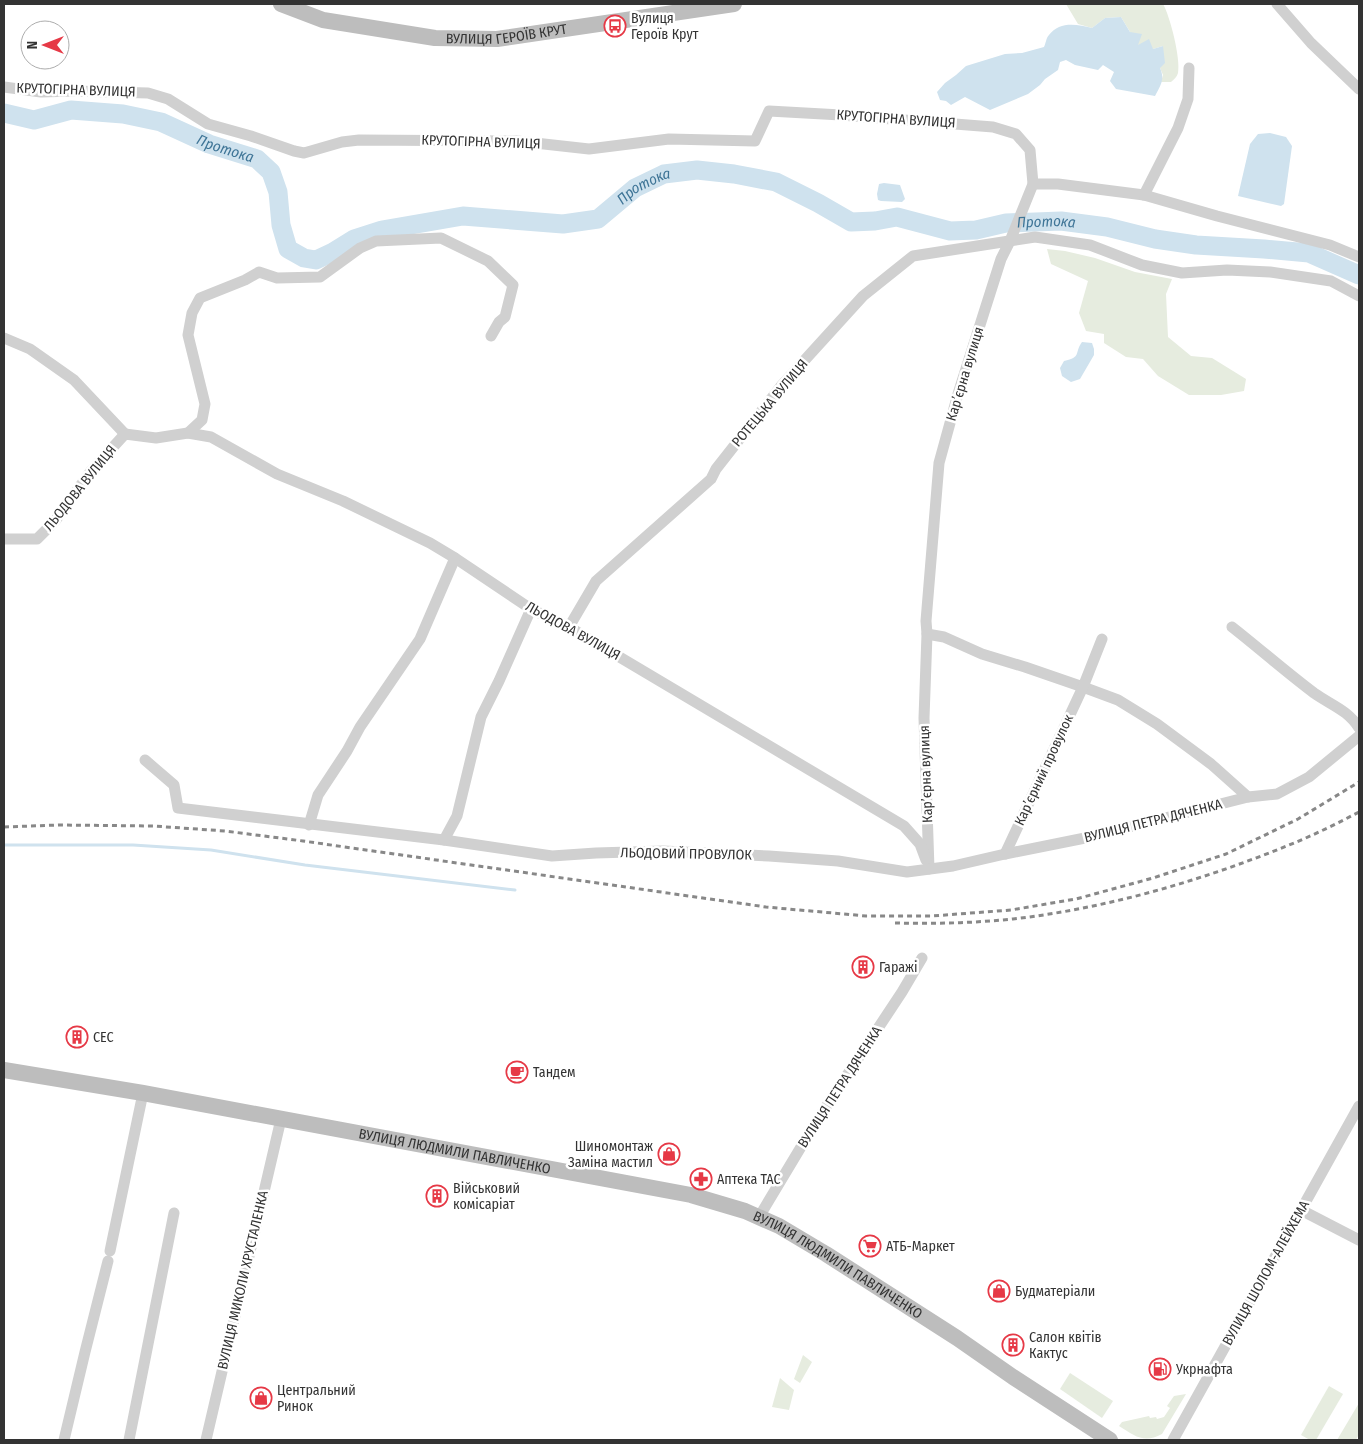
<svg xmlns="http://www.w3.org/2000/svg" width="1363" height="1444" font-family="'Fira Sans Condensed',sans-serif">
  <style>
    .green { fill: #e6ecdf }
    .water { fill: #cfe2ee }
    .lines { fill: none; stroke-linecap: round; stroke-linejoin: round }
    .stream { stroke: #cfe2ee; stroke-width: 3 }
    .river { stroke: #cfe2ee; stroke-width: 19 }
    .street { stroke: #d0d0d0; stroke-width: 11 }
    .secondary { stroke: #bdbdbd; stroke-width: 16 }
    .rail { stroke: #888; stroke-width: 3; stroke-dasharray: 5 4; stroke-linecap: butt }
    .labels { text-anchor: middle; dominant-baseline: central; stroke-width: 5; stroke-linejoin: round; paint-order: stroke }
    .poi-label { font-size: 14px; fill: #333; stroke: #fff; text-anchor: start }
    .street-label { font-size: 14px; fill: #333; stroke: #fff }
    .water-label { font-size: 15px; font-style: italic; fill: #3f7597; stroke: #fff }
  </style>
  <rect width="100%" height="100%" fill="#fff"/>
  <g class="green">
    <path d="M1066,4h97c7,12 18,55 15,69 -1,4 -4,6 -7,9h-10l2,-7 -3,-7 3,-22 -10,3 -15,-4 -17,-28 -16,1 -13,10 -14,-4z"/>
    <polygon points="1047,249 1065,251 1095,258 1135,272 1172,279 1166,294 1168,337 1191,356 1212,358 1246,379 1244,391 1221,395 1189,395 1158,376 1143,359 1126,357 1104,343 1104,334 1086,331 1079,313 1088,281 1051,264"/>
    <polygon points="803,1355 812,1362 800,1383 794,1379"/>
    <polygon points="1070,1373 1113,1401 1102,1418 1060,1389"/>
    <polygon points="780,1378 794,1390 789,1410 772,1407"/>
    <polygon points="1329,1386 1343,1394 1316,1440 1310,1440 1301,1435"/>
    <path d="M1186,1394l-24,40c-18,10 -27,2 -43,-8l3,-4 27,-6 1,2 6,-1 1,2 7,-2 6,-9 -3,-2 7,-10z"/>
    <polygon points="1359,1403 1359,1434 1356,1440 1337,1440"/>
  </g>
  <g class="water">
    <path d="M1121,17l9,15 12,2 -4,11 11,-6 4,10 10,-3 2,17 -5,5c5,11 1,17 -5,28l-39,-7 -6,-8 4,-9 -11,-7 -5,5 -23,-5 -9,-5 -6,2 -2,8 -13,9 -5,6 -12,9 -38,16 -25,-13 -14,8 -5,-4 -6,-1 -3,-8 8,-9 11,-8 10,-9 39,-12 17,-1 22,-6c2,-4 2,-9 5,-12 10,-14 28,-11 43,-7l13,-10z"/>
    <polygon points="1270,133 1286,137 1292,146 1284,204 1281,206 1238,196 1250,144 1258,134"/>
    <polygon points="884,183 900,185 905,199 902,202 881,201 878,200 877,194 879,184"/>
    <path d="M1082,342l10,1 2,6v6l-14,24 -9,3 -9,-6 -2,-8 4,-7c18,-4 10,-8 18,-19z"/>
  </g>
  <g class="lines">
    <polyline class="stream" points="4,845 133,845 211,850 305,865 515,890"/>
    <path class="river" id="s1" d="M4,113l30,7 37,-10 52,4 38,8 48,22 48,15 14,13 7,20 3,33 7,24 16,9 12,2 17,-8 21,-13 28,-9 81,-14 100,8 35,-5 37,-31 29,-14 33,-4 37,4 42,8 42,21 33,19 24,-1 22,-4 53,14 26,-1 30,-7 55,-2 46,6 48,12 41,6 68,4 45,4 50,22"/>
    <g class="street">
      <polyline points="1277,4 1311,43 1359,89"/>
      <polyline points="4,87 41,92 74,91 148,93 168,99 208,124 251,136 294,151 304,153 342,142 359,140 517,141 589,149 669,139 755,141 769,111 841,115 993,127 1016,134 1030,150 1033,184 1010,241 1001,259 958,394 939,463 926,621 927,634 924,718 929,869"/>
      <polyline points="1033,184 1058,184 1144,195 1217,216 1330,245 1359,257"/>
      <polyline points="1144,195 1178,128 1188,99 1189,68"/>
      <polyline points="4,338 30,349 74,380 125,434"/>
      <polyline points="188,433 202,420 205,404 188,335 192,313 200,298 245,280 259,272 277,278 320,277 360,248 376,241 441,238 488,261 513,285 505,317 499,322 491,336"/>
      <polyline points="4,539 37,539 55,521 91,471 125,434 156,438 188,433 211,437 277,474 343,501 430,543 455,558 531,609 569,627 904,826 920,844 926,860"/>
      <polyline points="569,627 596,581 711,479 716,469 782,385 863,296 913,256 1035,237 1090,245 1142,265 1182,273 1227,270 1270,272 1331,281 1359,296"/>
      <path d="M1232,627c28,22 54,45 82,66 17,12 34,17 45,35"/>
      <polyline points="927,634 944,637 982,654 1025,667 1083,687 1118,700 1157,724 1211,764 1248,797"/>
      <polyline points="145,760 174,785 178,808 444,840 552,856 596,853 663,851 769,856 838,861 907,872 953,866 1005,854 1090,837 1248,797 1277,794 1309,777 1359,736"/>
      <polyline points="309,825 318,795 347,751 360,727 420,639 455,558"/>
      <polyline points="444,840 457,816 481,717 499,681 531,609"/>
      <polyline points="1005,854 1083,687 1102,639"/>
      <polyline points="1301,1210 1359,1240"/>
      <polyline points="759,1217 816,1122 902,992 922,958"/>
      <polyline points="110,1251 143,1093"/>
      <polyline points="64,1440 85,1352 108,1261"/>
      <polyline points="129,1440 174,1213"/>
      <polyline points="206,1440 281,1119"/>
      <polyline points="1173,1440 1359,1106"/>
    </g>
    <g class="secondary">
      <path id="s2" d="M281,4l42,16 112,18 62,1 237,-35"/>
      <path id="s3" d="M4,1070l139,23 548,102 54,16 34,15 47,28 131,84 56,39 97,63"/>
    </g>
    <g class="rail">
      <polyline points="4,827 59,825 153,826 225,831 303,841 766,907 866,916 932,916 1011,910 1076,899 1153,878 1226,854 1298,819 1359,782"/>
      <path d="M895,923c39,1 79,0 118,-4 96,-11 191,-39 281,-76 22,-9 44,-20 65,-31"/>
    </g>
  </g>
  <defs>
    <g id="bus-ring" transform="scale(1.125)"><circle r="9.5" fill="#fff" stroke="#e63946" stroke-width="1.5"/><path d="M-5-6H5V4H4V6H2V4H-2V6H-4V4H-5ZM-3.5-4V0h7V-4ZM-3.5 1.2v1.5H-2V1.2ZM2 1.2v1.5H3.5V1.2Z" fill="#e63946"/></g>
    <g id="building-ring" transform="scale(1.125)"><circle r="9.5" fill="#fff" stroke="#e63946" stroke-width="1.5"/><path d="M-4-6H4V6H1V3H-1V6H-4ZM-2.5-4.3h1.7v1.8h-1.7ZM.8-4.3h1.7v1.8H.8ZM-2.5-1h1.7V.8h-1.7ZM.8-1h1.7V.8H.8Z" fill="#e63946"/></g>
    <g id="cafe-ring" transform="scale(1.125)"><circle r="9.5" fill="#fff" stroke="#e63946" stroke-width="1.5"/><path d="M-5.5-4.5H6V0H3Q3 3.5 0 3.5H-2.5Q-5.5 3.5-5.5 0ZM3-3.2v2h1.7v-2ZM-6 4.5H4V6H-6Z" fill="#e63946"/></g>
    <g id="shop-ring" transform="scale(1.125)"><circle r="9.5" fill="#fff" stroke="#e63946" stroke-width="1.5"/><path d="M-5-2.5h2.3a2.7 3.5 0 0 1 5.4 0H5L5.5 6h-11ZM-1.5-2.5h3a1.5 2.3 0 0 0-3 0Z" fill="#e63946"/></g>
    <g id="pharmacy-ring" transform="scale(1.125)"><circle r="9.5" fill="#fff" stroke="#e63946" stroke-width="1.5"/><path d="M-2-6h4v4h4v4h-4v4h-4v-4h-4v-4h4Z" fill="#e63946"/></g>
    <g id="supermarket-ring" transform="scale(1.125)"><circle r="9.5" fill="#fff" stroke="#e63946" stroke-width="1.5"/><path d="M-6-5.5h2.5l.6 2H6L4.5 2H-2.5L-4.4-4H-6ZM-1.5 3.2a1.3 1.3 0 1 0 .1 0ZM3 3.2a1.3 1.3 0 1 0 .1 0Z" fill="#e63946"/></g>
    <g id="fuel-ring" transform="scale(1.125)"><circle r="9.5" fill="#fff" stroke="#e63946" stroke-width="1.5"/><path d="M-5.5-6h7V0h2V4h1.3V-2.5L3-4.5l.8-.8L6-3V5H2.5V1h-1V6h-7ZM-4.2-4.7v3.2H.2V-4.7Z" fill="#e63946"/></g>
  </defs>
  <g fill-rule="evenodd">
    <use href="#bus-ring" x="615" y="26"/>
    <use href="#building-ring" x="863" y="967"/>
    <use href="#building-ring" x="77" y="1037"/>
    <use href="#cafe-ring" x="517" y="1072"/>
    <use href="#shop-ring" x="669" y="1154"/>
    <use href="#pharmacy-ring" x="701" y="1179"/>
    <use href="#building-ring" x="437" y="1196"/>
    <use href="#supermarket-ring" x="870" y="1246"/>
    <use href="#shop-ring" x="999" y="1291"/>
    <use href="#building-ring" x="1013" y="1345"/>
    <use href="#fuel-ring" x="1160" y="1369"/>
    <use href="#shop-ring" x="261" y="1398"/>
  </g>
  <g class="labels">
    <g class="poi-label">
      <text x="631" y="18">Вулиця<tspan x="631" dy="16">Героїв Крут</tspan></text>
      <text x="879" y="967">Гаражі</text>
      <text x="93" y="1037">СЕС</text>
      <text x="533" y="1072">Тандем</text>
      <text x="653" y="1146" text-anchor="end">Шиномонтаж<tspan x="653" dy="16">Заміна мастил</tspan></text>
      <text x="717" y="1179">Аптека ТАС</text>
      <text x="453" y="1188">Військовий<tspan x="453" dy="16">комісаріат</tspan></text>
      <text x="886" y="1246">АТБ-Маркет</text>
      <text x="1015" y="1291">Будматеріали</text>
      <text x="1029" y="1337">Салон квітів<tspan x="1029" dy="16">Кактус</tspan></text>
      <text x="1176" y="1369">Укрнафта</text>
      <text x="277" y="1390">Центральний<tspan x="277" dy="16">Ринок</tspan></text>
    </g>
    <g class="street-label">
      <text stroke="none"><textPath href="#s2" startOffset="230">ВУЛИЦЯ ГЕРОЇВ КРУТ</textPath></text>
      <text transform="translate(76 90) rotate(2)">КРУТОГІРНА ВУЛИЦЯ</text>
      <text transform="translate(896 119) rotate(4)">КРУТОГІРНА ВУЛИЦЯ</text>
      <text transform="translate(481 142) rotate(2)">КРУТОГІРНА ВУЛИЦЯ</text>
      <text transform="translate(965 374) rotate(-73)">Карʼєрна вулиця</text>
      <text transform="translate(770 403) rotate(-50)">РОТЕЦЬКА ВУЛИЦЯ</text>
      <text transform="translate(80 488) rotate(-51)">ЛЬОДОВА ВУЛИЦЯ</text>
      <text transform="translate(573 631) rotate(29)">ЛЬОДОВА ВУЛИЦЯ</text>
      <text transform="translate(1044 770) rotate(-65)">Карʼєрний провулок</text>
      <text transform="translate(926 774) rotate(-92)">Карʼєрна вулиця</text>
      <text transform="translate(1153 821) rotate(-14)">ВУЛИЦЯ ПЕТРА ДЯЧЕНКА</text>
      <text transform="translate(686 854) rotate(1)">ЛЬОДОВИЙ ПРОВУЛОК</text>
      <text transform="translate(840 1087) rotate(-57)">ВУЛИЦЯ ПЕТРА ДЯЧЕНКА</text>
      <text stroke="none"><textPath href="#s3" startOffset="458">ВУЛИЦЯ ЛЮДМИЛИ ПАВЛИЧЕНКО</textPath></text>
      <text stroke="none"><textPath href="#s3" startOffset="862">ВУЛИЦЯ ЛЮДМИЛИ ПАВЛИЧЕНКО</textPath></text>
      <text transform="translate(1266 1273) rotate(-61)">ВУЛИЦЯ ШОЛОМ-АЛЕЙХЕМА</text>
      <text transform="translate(243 1280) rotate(-77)">ВУЛИЦЯ МИКОЛИ ХРУСТАЛЕНКА</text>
    </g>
    <g class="water-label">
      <text stroke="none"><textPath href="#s1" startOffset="230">Протока</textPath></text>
      <text stroke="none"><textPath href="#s1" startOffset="740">Протока</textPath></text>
      <text stroke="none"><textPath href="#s1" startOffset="1160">Протока</textPath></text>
    </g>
  </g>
  <rect width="1363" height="1444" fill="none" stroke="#333333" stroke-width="10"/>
  <g transform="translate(45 45) rotate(270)"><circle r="24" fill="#ffffff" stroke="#adadad"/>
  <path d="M0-4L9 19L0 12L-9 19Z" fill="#e63946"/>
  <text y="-8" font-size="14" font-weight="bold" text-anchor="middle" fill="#333333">N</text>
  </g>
</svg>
